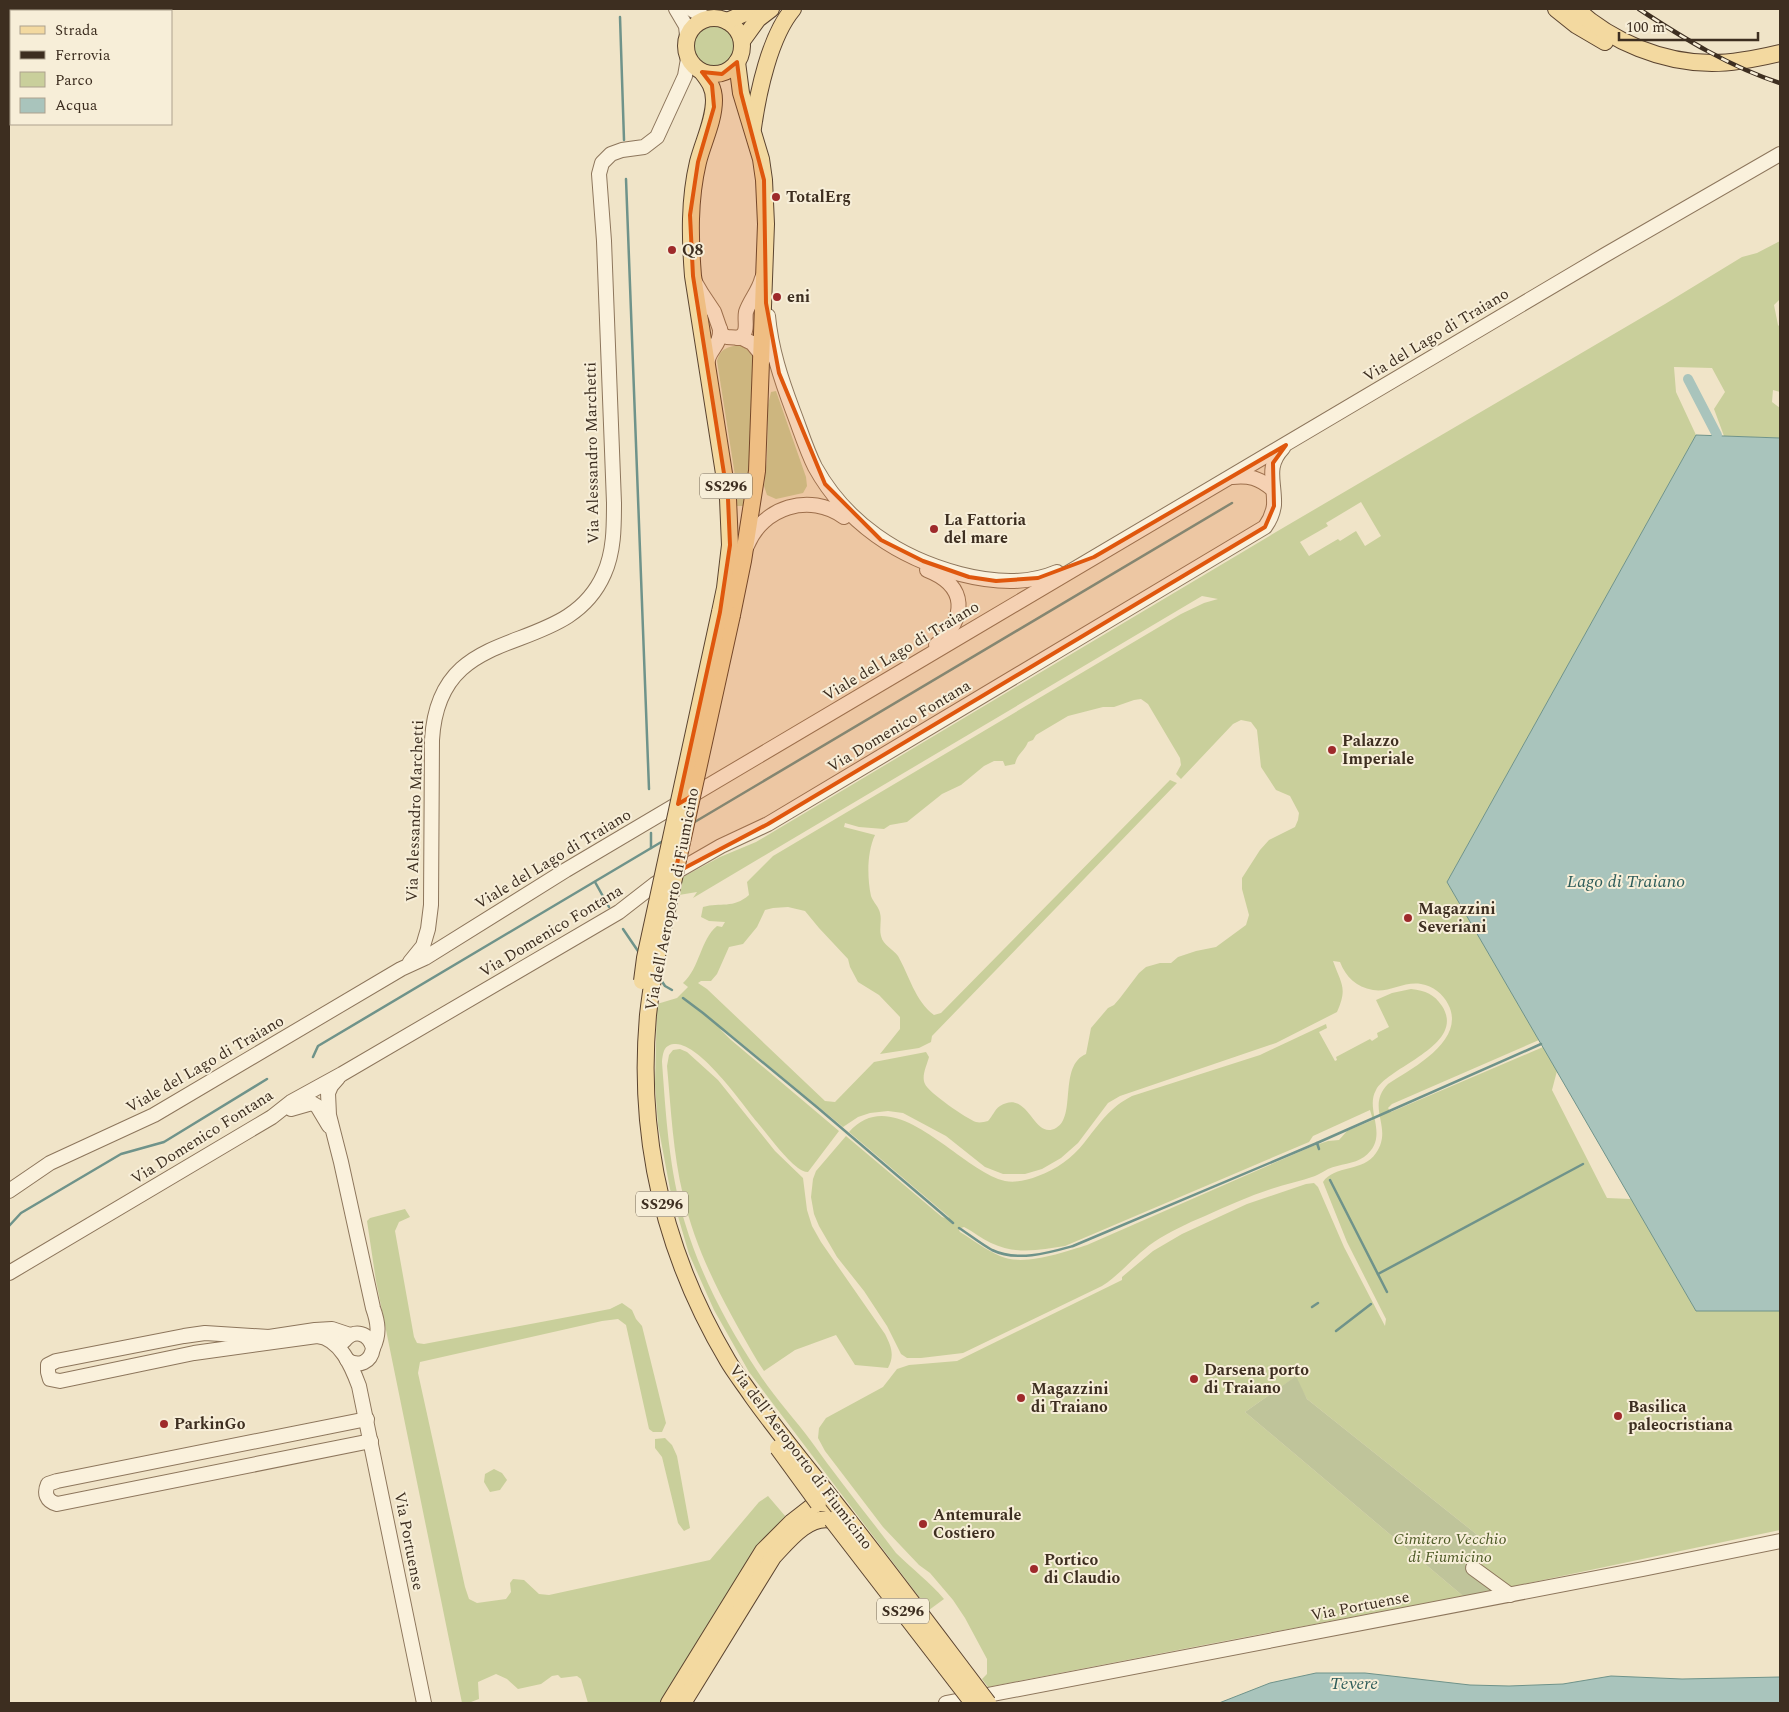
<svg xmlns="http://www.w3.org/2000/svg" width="1789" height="1712" font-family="Spectral,serif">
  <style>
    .green { fill: #c9cf9b; fill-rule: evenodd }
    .cemetery { fill: #bfc49a }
    .water { fill: #a9c4bc; stroke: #6f938a }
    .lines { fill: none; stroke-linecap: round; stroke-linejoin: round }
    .stream { stroke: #6f938a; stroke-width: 2.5 }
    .canal { stroke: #a9c4bc; stroke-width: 10 }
    .minor-casing { stroke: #8d765c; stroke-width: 16 }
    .major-casing { stroke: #5b4430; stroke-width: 18 }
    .minor { stroke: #faf1dc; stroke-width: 14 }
    .major { stroke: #f3d9a0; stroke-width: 16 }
    .rail-casing { stroke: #3d2e20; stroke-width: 4.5 }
    .rail { stroke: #f7eed8; stroke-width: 2.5; stroke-dasharray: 8; stroke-linecap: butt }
    .major-bridge-casing { stroke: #5b4430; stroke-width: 18; stroke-linecap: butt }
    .major-bridge { stroke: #f3d9a0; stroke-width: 16 }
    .marked { fill: #df570d; fill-opacity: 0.2; stroke: #df570d; stroke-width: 4; stroke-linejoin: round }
    .poi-dot { fill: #9e2a2b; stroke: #f7eed8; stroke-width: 2 }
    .labels { text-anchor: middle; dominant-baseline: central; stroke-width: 4; stroke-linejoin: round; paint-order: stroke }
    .shield { fill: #f7eed8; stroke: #756857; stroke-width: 1 }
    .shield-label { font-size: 15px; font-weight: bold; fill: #3d2e20 }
    .poi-label { font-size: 16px; font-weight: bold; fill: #3d2e20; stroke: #f7eed8; text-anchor: start }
    .street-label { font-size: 16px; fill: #3d2e20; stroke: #f7eed8 }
    .park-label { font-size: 16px; font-style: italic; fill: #4d5a26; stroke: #f7eed8 }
    .water-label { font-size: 18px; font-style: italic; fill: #2f5d5a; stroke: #f7eed8 }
  </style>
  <rect width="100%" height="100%" fill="#f0e4c8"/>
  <g class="green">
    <circle cx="714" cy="46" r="20"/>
    <path d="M1780,241v58l-6,6 4,20 2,2v65l-7,-2 -1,12 8,6v30l-56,-2 -10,-27 11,-17 -13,-24 -38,-1 2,25 20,43 -249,447 92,158 -147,64 -4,4 3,4 152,-65 14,24 -5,19 55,108 24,1 65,112h84v219l-270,57 -34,-25 14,-17 -183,-146 -12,-22 -50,35 218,184 -249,47 -226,44 -6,-8 5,-5v-15l-22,-41 -12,-18 -23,-27 -11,-8 -36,-38 -58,-76 -7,-13 1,-10 7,-10 57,-31 14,-18 12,-4 48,-4 165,-81v-3l31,-26 29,-17 65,-30 59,-20 8,-1 4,4 26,60 41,79 1,-7 -39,-77 -24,-60c11,-17 41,-10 53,-29 18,-26 -11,-45 12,-69 25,-16 79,-44 60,-80 -5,-10 -15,-18 -27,-20 -17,-3 -32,9 -48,6 -17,-3 -27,-13 -33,-28l-7,-1c8,23 15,26 4,51l-61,31 -156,53 -12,7 -30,40 -17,15 -19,11 -17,5h-22l-18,-7 -39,-31 -43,-23 -15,-2 -18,2 -12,4 -15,10 -114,-94 -9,-4 11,11 108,91 -31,41c-4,0 -7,-2 -10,-4 -16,-13 -28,-31 -41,-46 -16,-20 -56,-77 -81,-78 -12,0 -13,8 -14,18 4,54 7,109 23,161 16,53 43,104 73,149 16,25 36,46 53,69 27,38 57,75 85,112 16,16 34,29 48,46l-15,11 -180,-238 -35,-62 -25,-56 -19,-65 -12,-64 -3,-41 2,-80 20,-6 11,-11 -5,-4c17,-15 17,-43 34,-57l5,1 3,-5 -16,-1 -8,-4 2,-10c18,-5 30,2 46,-12l-2,-13 26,-26 408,-242 23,-11 14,-4 -16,-3 -509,302 4,-6 -18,3 4,-18 37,-20 36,-15 520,-310 389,-228 77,-47 15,-4zM1361,502l20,34 -16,10 -9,-15 -16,10 -2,-2 -29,17 -9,-14 28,-16 -2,-3zM1141,699l7,5 32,54 1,7 -5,9 5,5 52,-55 8,-4 10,2 6,8 4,37 15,23 14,6 9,17 -1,7 -3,7 -26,13 -9,10 -18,28v11l7,26 -3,10 -30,22 -20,4 -18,6 -7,6h-11l-14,4 -7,6 -19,25 -6,7 -6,3 -17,20 -5,26c-28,12 -9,63 -30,74 -23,13 -27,-40 -56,-22 -6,4 -7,10 -12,15 -4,1 -8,2 -12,1 -9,-3 -48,-30 -51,-38 -4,-8 2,-19 4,-27l-3,-5 -52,10 -39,40 -10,-1 -118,-112 -9,-6 3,-2h10l6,-7 12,-27 14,-3 14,-17 8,-17 8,-2 15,-1 17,4 14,17 29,31 2,8 8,15 21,13 21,22v12l-20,25 39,-6 12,-6 1,-6 245,-253 -7,-3 -229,233 -7,2c-19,-14 -25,-40 -36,-59 -5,-7 -15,-11 -17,-20 -2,-8 1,-16 -1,-23 -1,-6 -7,-11 -9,-17 -4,-19 -4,-44 4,-61l-31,-8 1,-4 14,4 25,2 6,-4 17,-3 35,-28 19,-9 23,-19 10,-5h9l2,5 10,-2c2,-10 9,-12 13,-22l5,-2 3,-5 32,-19 35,-9h11l20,-7z"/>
    <path d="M740,345l11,7 4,11 -8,143h-10l-1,-24 -19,-121c4,-13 10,-14 23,-16z"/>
    <polygon points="776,391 806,477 807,486 803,493 776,499 767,495 764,486 767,458 768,405 771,392"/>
    <path d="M1411,989c15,2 23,5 31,17 25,39 -53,60 -66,84 -12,21 15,47 -12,67 -10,7 -24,7 -36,12 -4,2 -8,5 -13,7 -14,5 -29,8 -44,13 -22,7 -44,17 -66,27 -17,7 -36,16 -51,26 -19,13 -33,32 -52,44l-139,67 -42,5h-14l-6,-4 -14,-28 -23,-35 -27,-34 -18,-31 -5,-12 -3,-17 2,-18 3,-8 30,-35 96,81 6,2 1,-2 -100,-85c46,-52 111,39 156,49 11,2 23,-1 33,-5 19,-7 34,-18 46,-33 15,-19 26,-36 48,-47l128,-41 66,-31 1,4 -8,4 16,29 2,-1 -1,-3 34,-18 2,2 6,-4 -1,-4 12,-6 -13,-27 16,-7zM1370,1110l3,10 -26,11 -8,9 -11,1 -15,5 -226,99c-23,7 -64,22 -87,11 -14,-6 -27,-16 -40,-24l-1,-2 2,-2 3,-1c10,5 18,12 27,16 25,12 49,7 74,3l244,-104 4,-6z"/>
    <path d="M680,1049l7,3 31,28 57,71 28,27 4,32 5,16 9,16 64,92c6,12 10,21 3,34l-33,-3 -19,-30 -41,15 -31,21 -6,-9c-31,-53 -61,-106 -75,-167 -10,-42 -12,-86 -16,-129l2,-11 4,-5z"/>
    <polygon points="405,1209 410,1217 399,1222 395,1231 414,1337 417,1343 424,1344 610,1309 622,1303 632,1310 636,1319 642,1326 666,1423 662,1432 653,1432 649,1429 626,1325 618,1319 602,1321 420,1362 418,1373 465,1587 469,1599 477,1603 506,1599 511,1592 510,1583 513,1579 524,1580 539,1594 549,1595 710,1560 759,1502 768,1496 786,1517 661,1703 588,1703 581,1679 577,1676 561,1678 558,1675 552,1676 541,1684 518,1689 507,1679 496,1674 478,1682 479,1699 471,1702 471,1703 462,1703 376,1281 367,1221 370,1218"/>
    <polygon points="665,1438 672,1445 677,1456 690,1528 684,1531 678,1523 662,1457 655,1448 655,1439"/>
    <polygon points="494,1469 502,1473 507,1480 500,1490 490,1492 484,1482 485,1474"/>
  </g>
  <polygon class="cemetery" points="1296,1376 1307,1399 1490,1545 1468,1572 1492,1591 1463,1596 1245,1412"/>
  <g class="water">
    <polygon points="1696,435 1780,438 1780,1311 1696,1311 1447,882"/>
    <polygon points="1316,1673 1365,1673 1470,1685 1509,1686 1563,1684 1611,1676 1682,1679 1780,1677 1780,1703 1219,1703 1270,1683"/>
  </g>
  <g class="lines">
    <g class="stream">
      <polyline points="620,17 624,140"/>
      <polyline points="626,179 649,789"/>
      <polyline points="693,823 1232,503"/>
      <polyline points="651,833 651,848"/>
      <polyline points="595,882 609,907"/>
      <polyline points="623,929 640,954"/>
      <polyline points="659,977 665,986 672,990"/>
      <polyline points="683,998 703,1013 818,1108 953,1223"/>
      <polyline points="313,1057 318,1046 663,841"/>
      <polyline points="1317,1143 1319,1149"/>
      <polyline points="1330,1180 1387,1292"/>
      <polyline points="9,1226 21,1213 121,1154 164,1142 267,1079"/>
      <path d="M959,1228c11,7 22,16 33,22 25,12 56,3 81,-4l244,-103 224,-99"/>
      <polyline points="1378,1274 1583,1164"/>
      <polyline points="1312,1307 1318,1303"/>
      <polyline points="1336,1331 1371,1304"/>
    </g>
    <polyline class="canal" points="1688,379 1717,435"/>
    <g class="minor-casing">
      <g id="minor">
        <polyline points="676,9 686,26 687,36"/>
        <polyline points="691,9 707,19"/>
        <polyline points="695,282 702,294 714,312 722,335 727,337 742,338 752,343 764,358"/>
        <path d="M768,316c3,33 13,63 25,95 7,18 13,38 22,56 31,56 84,91 145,107 31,8 67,11 97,-2"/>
        <path d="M738,338c12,-5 6,-16 8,-26 4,-12 13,-21 16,-34"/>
        <path d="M707,367c0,-18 14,-20 13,-38"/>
        <path d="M1232,477c17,-2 27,1 40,12"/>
        <path d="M747,546c15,-39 63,-54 97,-29"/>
        <path d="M927,570c41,16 40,48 9,75"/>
        <path d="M410,962l13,-16 5,-17 3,-24 1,-165c7,-125 133,-77 172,-166 10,-22 10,-47 10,-71l-10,-262 -5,-67 3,-11 9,-9 11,-4 22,-3 13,-10 28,-61 3,-17"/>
        <path d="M338,1078l-7,8 -3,7 1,22 12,47 32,146c5,14 7,26 0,40"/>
        <polyline points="291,1109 312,1103 317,1106 329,1126"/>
        <polyline points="9,1191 50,1163 154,1115 401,969 425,958 566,870 914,664 1605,255 1780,154"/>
        <path d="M9,1273l263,-156 19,-15 51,-28 277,-162 36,-28 66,-38 47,-22 497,-297c5,-7 8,-14 9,-22 1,-23 -9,-38 9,-57"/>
        <path d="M350,1335l-18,-6 -17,1 -46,7 -64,-4 -21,3 -128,25 -8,4v7l2,7 10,2 134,-28 123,-17c23,2 35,31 42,50l65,317"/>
        <path d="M344,1341c10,-13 25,-8 29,7 -2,14 -14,20 -26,12"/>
        <path d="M367,1419l-310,62 -9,3c-4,9 -2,17 9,20l314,-63"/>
        <polyline points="1473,1568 1510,1595"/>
        <polyline points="946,1703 1643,1569 1780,1541"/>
      </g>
    </g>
    <g class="major-casing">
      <g id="major">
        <polyline points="1556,9 1576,25 1605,42"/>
        <path d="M1576,9c36,33 87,54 136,54 22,0 47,-5 68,-10"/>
        <circle cx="714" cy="46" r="28"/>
        <polyline points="727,21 755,9"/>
        <polyline points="742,41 758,19 771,9"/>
        <path d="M702,72c7,9 12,16 12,28 0,21 -11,42 -16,62 -9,38 -8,76 -5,114l35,223 2,46 -5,43 -5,24"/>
        <path d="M753,128c5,-36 17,-92 40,-119"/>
        <polyline points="732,615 743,561 757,471 766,224 764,180 761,159 741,93 737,62"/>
        <polyline points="669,1703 763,1551 792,1522 810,1508 818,1503 827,1503 830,1505"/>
        <path d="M683,1703l90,-146c15,-16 36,-43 59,-37"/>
      </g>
    </g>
    <use href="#minor" class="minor"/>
    <use href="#major" class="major"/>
    <g class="rail-casing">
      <path id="rail" d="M1639,9c44,29 91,58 141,74"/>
    </g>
    <use href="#rail" class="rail"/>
    <g class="major-bridge-casing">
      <g id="major-bridge">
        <path d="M732,615l-76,345c-3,18 -6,37 -8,55 -11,123 17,240 80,346 7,12 16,23 24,35 30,42 63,81 94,121 48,61 95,124 142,186"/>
        <polyline points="642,981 645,958 720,612"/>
        <polyline points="778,1448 818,1503"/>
        <polyline points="832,1520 973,1703"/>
      </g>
    </g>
    <use href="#major-bridge" class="major-bridge"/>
  </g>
  <path class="marked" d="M737,62l4,31 23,87 2,123 13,70 46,111 56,56 42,21 46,16 27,4 42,-3 56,-21 192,-112 -13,18 1,43 -9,21 -497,297 -93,49 17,-77 -14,8 42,-192 10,-67 -2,-46 -35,-223 -3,-61 8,-53 16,-55 -2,-22 -10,-13 20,2z"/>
  <g class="poi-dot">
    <circle cx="776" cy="197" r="5"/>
    <circle cx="672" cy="250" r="5"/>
    <circle cx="777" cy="297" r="5"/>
    <circle cx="934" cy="529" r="5"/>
    <circle cx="1332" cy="750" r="5"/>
    <circle cx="1408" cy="918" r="5"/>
    <circle cx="1194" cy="1379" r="5"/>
    <circle cx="1021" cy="1398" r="5"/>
    <circle cx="1618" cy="1416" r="5"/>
    <circle cx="164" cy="1424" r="5"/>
    <circle cx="923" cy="1524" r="5"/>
    <circle cx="1034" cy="1569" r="5"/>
  </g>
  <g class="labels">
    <g class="shield">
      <rect x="700" y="473.5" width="52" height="25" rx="4"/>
      <rect x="636" y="1191.5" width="52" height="25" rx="4"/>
      <rect x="877" y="1598.5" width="52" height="25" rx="4"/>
    </g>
    <g class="shield-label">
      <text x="726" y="486">SS296</text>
      <text x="662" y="1204">SS296</text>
      <text x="903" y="1611">SS296</text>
    </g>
    <g class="poi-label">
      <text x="786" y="197">TotalErg</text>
      <text x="682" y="250">Q8</text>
      <text x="787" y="297">eni</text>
      <text x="944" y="520">La Fattoria<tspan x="944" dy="18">del mare</tspan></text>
      <text x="1342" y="741">Palazzo<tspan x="1342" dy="18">Imperiale</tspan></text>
      <text x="1418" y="909">Magazzini<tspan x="1418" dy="18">Severiani</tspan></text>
      <text x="1204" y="1370">Darsena porto<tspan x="1204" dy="18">di Traiano</tspan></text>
      <text x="1031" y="1389">Magazzini<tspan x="1031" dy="18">di Traiano</tspan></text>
      <text x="1628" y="1407">Basilica<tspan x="1628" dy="18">paleocristiana</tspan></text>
      <text x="174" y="1424">ParkinGo</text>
      <text x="933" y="1515">Antemurale<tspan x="933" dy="18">Costiero</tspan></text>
      <text x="1044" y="1560">Portico<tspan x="1044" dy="18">di Claudio</tspan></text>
    </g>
    <g class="street-label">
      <text transform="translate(1436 335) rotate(-31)">Via del Lago di Traiano</text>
      <text transform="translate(592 453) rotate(-91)">Via Alessandro Marchetti</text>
      <text transform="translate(901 651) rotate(-31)">Viale del Lago di Traiano</text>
      <text transform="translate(899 726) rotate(-31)">Via Domenico Fontana</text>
      <text transform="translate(415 811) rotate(-88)">Via Alessandro Marchetti</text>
      <text transform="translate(553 859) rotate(-31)">Viale del Lago di Traiano</text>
      <text transform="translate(672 899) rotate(-79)">Via dell'Aeroporto di Fiumicino</text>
      <text transform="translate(551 931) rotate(-31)">Via Domenico Fontana</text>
      <text transform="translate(205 1064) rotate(-30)">Viale del Lago di Traiano</text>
      <text transform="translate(202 1137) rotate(-32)">Via Domenico Fontana</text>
      <text transform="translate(801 1457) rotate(53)">Via dell'Aeroporto di Fiumicino</text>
      <text transform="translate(409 1541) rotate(79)">Via Portuense</text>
      <text transform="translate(1360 1606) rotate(-11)">Via Portuense</text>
    </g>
    <g class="park-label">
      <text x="1450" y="1539">Cimitero Vecchio<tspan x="1450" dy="18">di Fiumicino</tspan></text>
    </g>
    <g class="water-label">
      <text x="1626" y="881">Lago di Traiano</text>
      <text x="1354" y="1683">Tevere</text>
    </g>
  </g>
  <rect width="1789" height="1712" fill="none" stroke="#3d2e20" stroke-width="20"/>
  <rect x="10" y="10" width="162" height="115" fill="#f7eed8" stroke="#ada18e"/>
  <rect x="20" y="26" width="25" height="8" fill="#f3d9a0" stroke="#ada18e"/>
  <text x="55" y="35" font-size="15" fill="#3d2e20">Strada</text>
  <rect x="20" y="51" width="25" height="8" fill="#3d2e20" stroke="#ada18e"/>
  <text x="55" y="60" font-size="15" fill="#3d2e20">Ferrovia</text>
  <rect x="20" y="72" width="25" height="15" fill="#c9cf9b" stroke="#ada18e"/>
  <text x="55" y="85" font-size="15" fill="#3d2e20">Parco</text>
  <rect x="20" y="98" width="25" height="15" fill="#a9c4bc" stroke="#ada18e"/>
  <text x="55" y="110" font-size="15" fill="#3d2e20">Acqua</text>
  <path d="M1619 32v8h139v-8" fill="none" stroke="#3d2e20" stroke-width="2.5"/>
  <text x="1626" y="32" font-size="15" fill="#3d2e20" stroke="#f7eed8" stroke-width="4" paint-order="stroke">100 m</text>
</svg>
